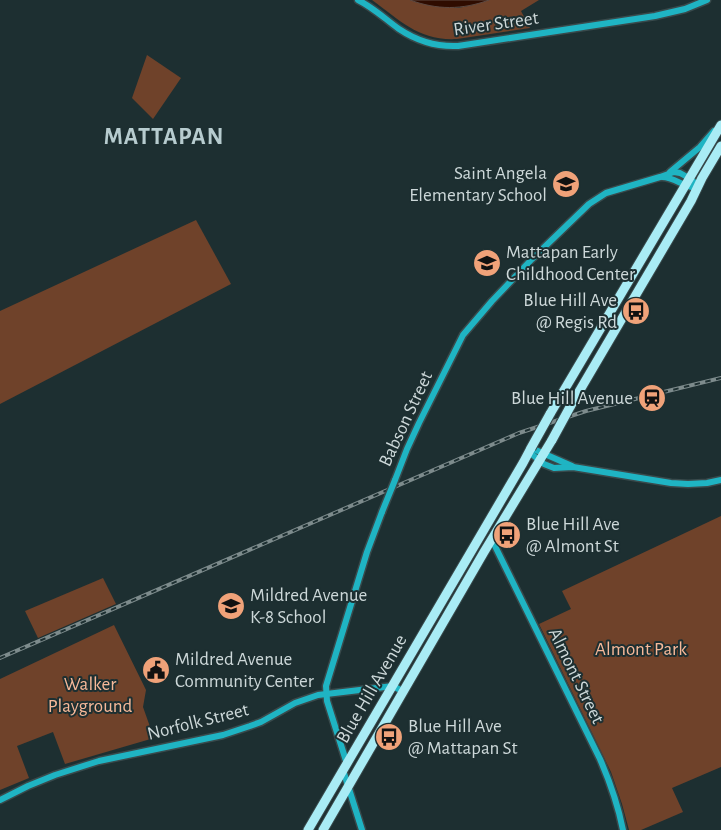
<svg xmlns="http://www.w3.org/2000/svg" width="721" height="830" font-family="'Alegreya Sans',sans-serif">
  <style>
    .green { fill: #6f422a }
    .water { fill: #2f0c00; stroke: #5e4941 }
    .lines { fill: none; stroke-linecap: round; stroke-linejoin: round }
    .secondary-casing { stroke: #394a4c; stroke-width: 9 }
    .highway-casing { stroke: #394a4c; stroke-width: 11 }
    .secondary { stroke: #1fb4c3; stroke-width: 6 }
    .highway { stroke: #a9ecf5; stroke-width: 9 }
    .rail-casing { stroke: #7d8b8c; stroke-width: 4 }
    .rail { stroke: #1d2f31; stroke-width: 2; stroke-dasharray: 5.5; stroke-linecap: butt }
    .secondary-bridge-casing { stroke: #394a4c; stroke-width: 9; stroke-linecap: butt }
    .highway-bridge-casing { stroke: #394a4c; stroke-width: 11; stroke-linecap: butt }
    .secondary-bridge { stroke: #1fb4c3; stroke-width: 6 }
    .highway-bridge { stroke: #a9ecf5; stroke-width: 9 }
    .labels { text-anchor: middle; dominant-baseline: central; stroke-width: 4; stroke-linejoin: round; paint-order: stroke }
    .street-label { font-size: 19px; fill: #cdd8d9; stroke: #1d2f31 }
    .poi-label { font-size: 19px; fill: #cdd8d9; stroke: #1d2f31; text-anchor: start }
    .park-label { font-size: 19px; fill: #f7b999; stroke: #1d2f31 }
    .district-label { font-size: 24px; font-weight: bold; letter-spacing: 1px; fill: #b7cccf; stroke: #1d2f31 }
  </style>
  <rect width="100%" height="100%" fill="#1d2f31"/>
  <g class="green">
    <path d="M372,0h38l9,3 15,3 24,2 15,-3 16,-5h50l-18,11 9,17 -73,11c-38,2 -56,-18 -85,-39z"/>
    <polygon points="147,55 181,78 153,119 132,98"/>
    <polygon points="196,220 231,284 0,404 0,311"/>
    <polygon points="721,516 721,767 672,788 683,812 641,830 629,830 622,804 611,772 539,624 571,609 562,591"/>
    <polygon points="103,578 116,604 38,638 25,611"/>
    <polygon points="114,625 146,690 143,707 154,738 65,764 53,732 17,746 29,778 0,790 0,679"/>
  </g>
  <path class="water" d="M410,0h79c-27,10 -52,10 -79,0z"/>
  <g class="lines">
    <g class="secondary-casing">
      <g id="secondary">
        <path d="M358,0c16,8 27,19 41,29 18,12 38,18 59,17l197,-30 30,-7 22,-9"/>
        <polyline points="670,172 700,147 714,131"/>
        <path d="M662,177c13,0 22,11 36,11"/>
        <polyline points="531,448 572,466"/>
        <polyline points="529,452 544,464 554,468 573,467 671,483 688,484 707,483 721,480"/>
        <polyline points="395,480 407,449 419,423 463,335 492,301 532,259 589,204 606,193 660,177 674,172 680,173 689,178 694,182 698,188"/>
        <path d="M492,540l108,219c10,23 18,46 23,71"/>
        <polyline points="347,764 327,701 326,686 367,552 382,512"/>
        <polyline points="343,770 362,830"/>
        <polyline points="0,800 28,786 55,775 99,761 223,735 250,726 261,722 295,703 318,695 393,686 404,692"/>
      </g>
    </g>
    <g class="highway-casing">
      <g id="highway">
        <polyline points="570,407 691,201 702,178 721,146"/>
        <polyline points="550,414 721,125"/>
        <polyline points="308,830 523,463 531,448"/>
        <polyline points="323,830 484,552 552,440"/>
      </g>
    </g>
    <use href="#secondary" class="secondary"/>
    <use href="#highway" class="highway"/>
    <g class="rail-casing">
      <polyline id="rail" points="0,658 519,433 586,411 721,378"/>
    </g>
    <use href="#rail" class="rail"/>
    <g class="secondary-bridge-casing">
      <polyline id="secondary-bridge" points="382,512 395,480"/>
    </g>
    <g class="highway-bridge-casing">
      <g id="highway-bridge">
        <polyline points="552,440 570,407"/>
        <polyline points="531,448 550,414"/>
      </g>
    </g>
    <use href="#secondary-bridge" class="secondary-bridge"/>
    <use href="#highway-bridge" class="highway-bridge"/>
  </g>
  <defs>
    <g id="school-disc" transform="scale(1.4375)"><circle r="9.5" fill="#f0a279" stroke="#1d2f31"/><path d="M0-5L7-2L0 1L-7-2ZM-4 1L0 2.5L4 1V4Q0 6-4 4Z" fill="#111"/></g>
    <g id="bus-disc" transform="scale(1.4375)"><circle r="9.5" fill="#f0a279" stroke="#1d2f31"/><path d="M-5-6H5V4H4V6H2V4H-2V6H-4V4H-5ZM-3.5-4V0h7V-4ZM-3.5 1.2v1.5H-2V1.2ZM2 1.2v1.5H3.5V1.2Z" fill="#111"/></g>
    <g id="station-disc" transform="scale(1.4375)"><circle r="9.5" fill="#f0a279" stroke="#1d2f31"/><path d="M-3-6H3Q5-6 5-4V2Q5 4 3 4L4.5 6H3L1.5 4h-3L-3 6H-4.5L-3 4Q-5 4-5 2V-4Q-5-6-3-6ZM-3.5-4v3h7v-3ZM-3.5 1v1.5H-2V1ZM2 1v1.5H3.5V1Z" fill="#111"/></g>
    <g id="civic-disc" transform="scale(1.4375)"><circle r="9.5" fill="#f0a279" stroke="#1d2f31"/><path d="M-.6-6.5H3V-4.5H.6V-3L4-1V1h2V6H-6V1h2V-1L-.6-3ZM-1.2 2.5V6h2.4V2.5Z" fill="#111"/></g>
  </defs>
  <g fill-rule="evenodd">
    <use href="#school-disc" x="566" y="184"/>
    <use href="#school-disc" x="487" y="263"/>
    <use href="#bus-disc" x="636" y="311"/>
    <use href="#station-disc" x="652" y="398"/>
    <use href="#bus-disc" x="507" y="535"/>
    <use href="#school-disc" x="231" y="606"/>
    <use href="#civic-disc" x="156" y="670"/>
    <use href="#bus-disc" x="389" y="737"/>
  </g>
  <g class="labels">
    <g class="street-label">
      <text transform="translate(496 24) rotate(-8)">River Street</text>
      <text transform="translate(406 419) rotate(-65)">Babson Street</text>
      <text transform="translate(576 676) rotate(64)">Almont Street</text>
      <text transform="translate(372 689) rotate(-60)">Blue Hill Avenue</text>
      <text transform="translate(198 722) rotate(-14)">Norfolk Street</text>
    </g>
    <g class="poi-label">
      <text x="547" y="173" text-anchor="end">Saint Angela<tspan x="547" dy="22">Elementary School</tspan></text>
      <text x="506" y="252">Mattapan Early<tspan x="506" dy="22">Childhood Center</tspan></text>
      <text x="617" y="300" text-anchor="end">Blue Hill Ave<tspan x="617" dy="22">@ Regis Rd</tspan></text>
      <text x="633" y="398" text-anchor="end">Blue Hill Avenue</text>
      <text x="526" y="524">Blue Hill Ave<tspan x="526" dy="22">@ Almont St</tspan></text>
      <text x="250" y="595">Mildred Avenue<tspan x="250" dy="22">K-8 School</tspan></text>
      <text x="175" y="659">Mildred Avenue<tspan x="175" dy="22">Community Center</tspan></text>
      <text x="408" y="726">Blue Hill Ave<tspan x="408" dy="22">@ Mattapan St</tspan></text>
    </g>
    <g class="park-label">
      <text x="641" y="649">Almont Park</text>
      <text x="90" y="684">Walker<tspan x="90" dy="22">Playground</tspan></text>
    </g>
    <g class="district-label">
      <text x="164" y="137">MATTAPAN</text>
    </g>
  </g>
</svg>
